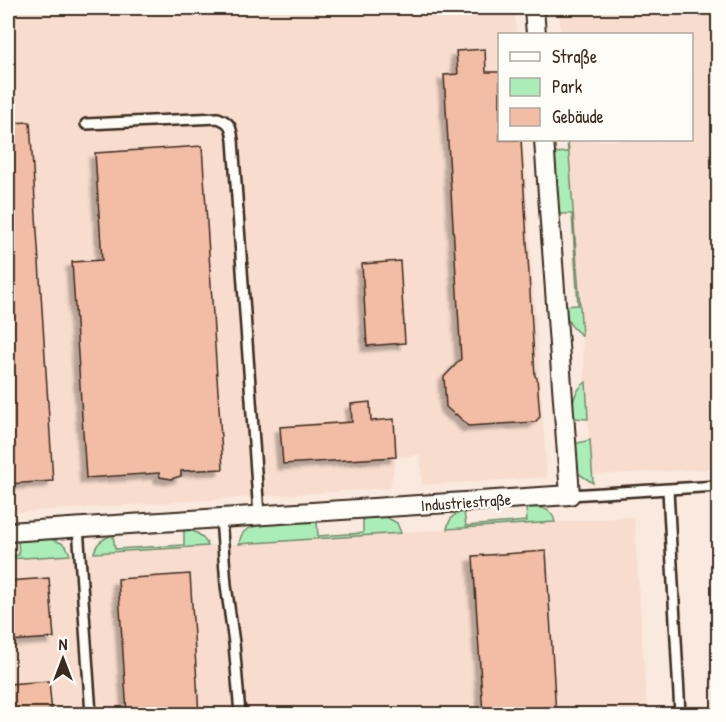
<svg xmlns="http://www.w3.org/2000/svg" width="726" height="722" font-family="'Patrick Hand',sans-serif">
  <style>
    .built { fill: #f8dccd }
    .green { fill: #aaedb8; stroke: #728c6b; stroke-width: 1.5 }
    .building { fill: #f2bca5; stroke: #3b2a1e; stroke-width: 1.5; filter: url(#shadow) }
    .lines { fill: none; stroke-linecap: round; stroke-linejoin: round }
    .service-casing { stroke: #3b2a1e; stroke-width: 14 }
    .minor-casing { stroke: #3b2a1e; stroke-width: 22 }
    .service { stroke: #fdfcf7; stroke-width: 9 }
    .minor { stroke: #fdfcf7; stroke-width: 18 }
    .labels { text-anchor: middle; dominant-baseline: central; stroke-width: 5; stroke-linejoin: round; paint-order: stroke }
    .street-label { font-size: 16px; fill: #3b2a1e; stroke: #fdfcf7 }
  </style>
  <defs>
    <filter id="shadow"><feDropShadow dx="-5.5" dy="5.5" stdDeviation="1.5" flood-color="#0004"/></filter>
  </defs>
  <rect width="100%" height="100%" fill="#fae9de"/>
  <filter id="ink" filterUnits="userSpaceOnUse"><feTurbulence type="fractalNoise" baseFrequency=".0167" numOctaves="2"/><feDisplacementMap in="SourceGraphic" scale="12" xChannelSelector="R" yChannelSelector="G"/><feConvolveMatrix kernelMatrix="1 2 1 2 8 2 1 2 1" color-interpolation-filters="sRGB"/></filter>
  <g filter="url(#ink)">
    <g class="built">
      <polygon points="8,8 520,8 520,16 515,16 516,34 500,34 500,140 523,140 547,477 422,485 420,455 396,457 390,488 8,513"/>
      <polygon points="559,8 718,8 718,468 592,475 568,140 692,140 692,34 561,34"/>
      <polygon points="634,517 647,714 8,714 8,559"/>
    </g>
    <g class="green">
      <path d="M567,140h1l14,195c-11,-7 -16,-15 -18,-29l14,-1 -6,-91h-14l-4,-61 14,-1z"/>
      <path d="M586,382l2,37 -15,-1c-2,-14 1,-27 13,-36z"/>
      <polygon points="590,440 593,483 576,472 574,444"/>
      <path d="M526,507c14,0 26,0 29,15l-108,7c2,-9 7,-17 17,-17l2,14 61,-5z"/>
      <path d="M386,517l11,6 4,10 -162,11c1,-6 2,-10 6,-13 12,-10 55,-9 72,-10l1,15 45,-3v-15z"/>
      <path d="M184,530c11,0 19,5 24,16l-114,7c2,-10 9,-15 19,-18l2,14 69,-4z"/>
      <path d="M50,539c11,3 17,5 20,16l-62,4v-3l11,-1 -1,-14z"/>
    </g>
    <g class="building">
      <polygon points="485,49 486,72 500,72 500,140 521,140 535,376 537,378 540,417 535,422 468,426 456,414 455,415 446,407 444,377 461,359 444,75 458,74 456,51"/>
      <polygon points="30,122 53,481 8,484 8,123"/>
      <polygon points="202,146 223,469 181,471 181,476 171,479 160,477 159,473 86,478 72,262 102,260 95,153"/>
      <polygon points="400,261 405,343 367,346 362,264"/>
      <polygon points="370,402 371,421 394,419 396,457 283,464 280,427 352,422 351,404"/>
      <polygon points="546,551 556,714 483,714 473,556"/>
      <polygon points="190,574 199,714 127,714 118,579"/>
      <polygon points="49,578 54,638 8,641 8,581"/>
      <polygon points="49,681 52,714 8,714 8,684"/>
    </g>
    <g class="lines">
      <g class="service-casing">
        <g id="service">
          <path d="M86,124l132,-6c13,5 13,9 15,22l26,375"/>
          <polyline points="668,490 680,714"/>
          <polyline points="570,495 718,486"/>
          <polyline points="221,518 226,585 234,643 240,714"/>
          <polyline points="78,527 91,714"/>
        </g>
      </g>
      <g class="minor-casing">
        <g id="minor">
          <polyline points="534,8 536,34"/>
          <polyline points="8,532 570,495 544,140"/>
        </g>
      </g>
      <use href="#service" class="service"/>
      <use href="#minor" class="minor"/>
    </g>
  </g>
  <g class="labels">
    <g class="street-label">
      <text transform="translate(466 502) rotate(-4)">Industriestraße</text>
    </g>
  </g>
  <rect width="726" height="722" fill="none" stroke="#fdfcf7" stroke-width="30"/>
  <rect x="15" y="15" width="696" height="692" fill="none" stroke="#3b2a1e" stroke-width="2" filter="url(#ink)"/>
  <rect x="498" y="33" width="195" height="108" fill="#fdfcf7" stroke="#afa8a0" stroke-width="1.5"/>
  <rect x="510" y="52" width="30" height="9" fill="#fdfcf7" stroke="#afa8a0" stroke-width="1.5"/>
  <text x="552" y="63" font-size="18" fill="#3b2a1e">Straße</text>
  <rect x="510" y="78" width="30" height="18" fill="#aaedb8" stroke="#afa8a0" stroke-width="1.5"/>
  <text x="552" y="93" font-size="18" fill="#3b2a1e">Park</text>
  <rect x="510" y="108" width="30" height="18" fill="#f2bca5" stroke="#afa8a0" stroke-width="1.5"/>
  <text x="552" y="123" font-size="18" fill="#3b2a1e">Gebäude</text>
  <g transform="translate(63 659)" stroke="#fdfcf7" stroke-width="4.5" paint-order="stroke">
  <path d="M0-4.5L10 22L0 15L-10 22Z" fill="#3b2a1e"/>
  <text y="-9" font-size="16" font-weight="bold" text-anchor="middle" fill="#3b2a1e">N</text>
  </g>
</svg>
